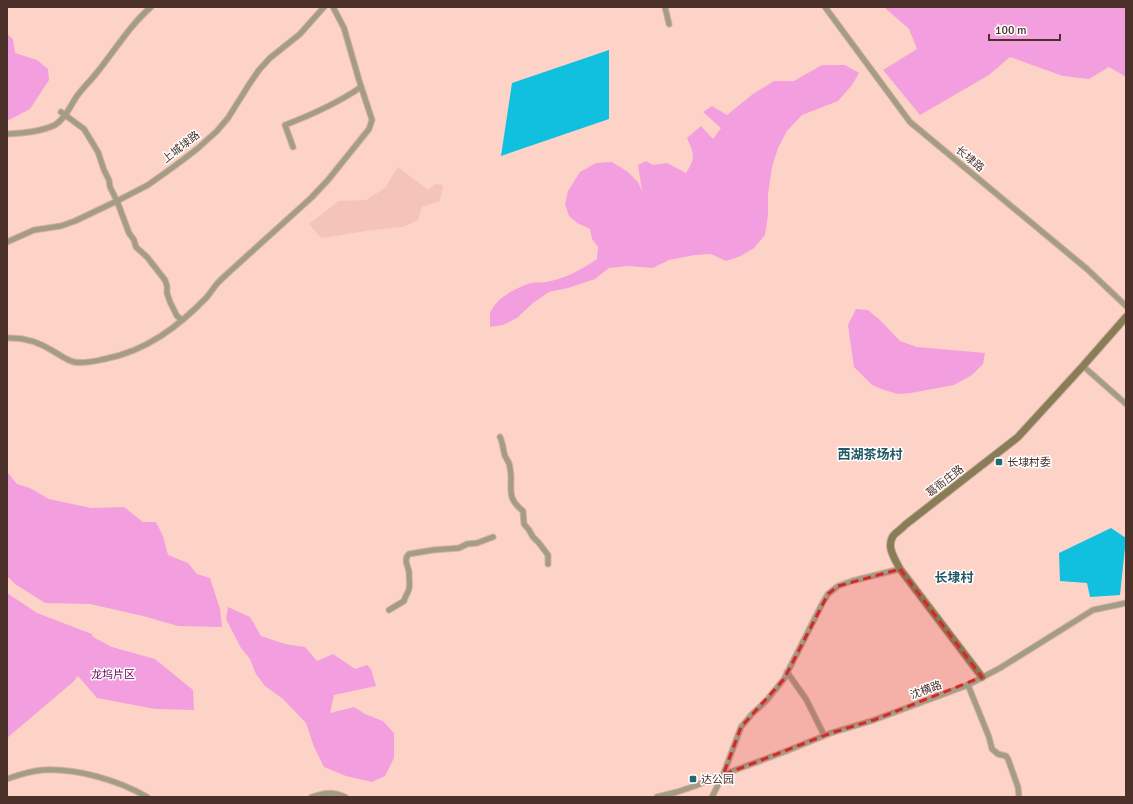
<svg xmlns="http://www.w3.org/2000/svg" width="1133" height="804" font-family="Signika,'Noto Sans SC',sans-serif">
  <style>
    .built { fill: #f3c4b7 }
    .green { fill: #f39edf }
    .water { fill: #11bfdf }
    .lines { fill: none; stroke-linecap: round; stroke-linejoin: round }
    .street-casing { stroke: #d6afa4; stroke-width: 7 }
    .secondary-casing { stroke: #d6afa4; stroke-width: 9 }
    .street { stroke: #a39d83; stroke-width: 5 }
    .secondary { stroke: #877d56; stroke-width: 7 }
    .marked { fill: #d62828; fill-opacity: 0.2; stroke: #d62828; stroke-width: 3; stroke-dasharray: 8 5; stroke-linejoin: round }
    .poi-dot { fill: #236878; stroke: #fff; stroke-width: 1.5 }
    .labels { text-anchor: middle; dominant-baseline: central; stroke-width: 3; stroke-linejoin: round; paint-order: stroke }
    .street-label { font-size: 11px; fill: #4c312a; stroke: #fff }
    .poi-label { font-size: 11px; fill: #4c312a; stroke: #fff; text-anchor: start }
    .park-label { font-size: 11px; fill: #6a005b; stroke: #fff }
    .quarter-label { font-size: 13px; font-weight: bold; fill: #235966; stroke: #fff }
  </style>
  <rect width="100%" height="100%" fill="#fdd3c7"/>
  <polygon class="built" points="398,167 428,190 435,184 443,185 440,201 422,207 418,220 402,227 373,230 321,238 309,224 339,201 366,200 385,188"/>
  <g class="green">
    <polygon points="884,7 1126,7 1126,77 1109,67 1089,79 1063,76 1010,57 989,75 920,115 883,70 917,49 909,29"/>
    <polygon points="7,34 13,39 15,53 37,60 48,69 49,80 30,109 7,121"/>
    <path d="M822,65h23l14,8 -7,12 -14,16 -36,14 -15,16 -9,17 -6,19 -4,27v21l-3,20 -11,13 -13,8 -15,5 -15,-7 -16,1 -26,5 -16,8 -25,-2 -19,2 -14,11 -27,9 -19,4 -16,11 -16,15 -14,7 -13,2c0,-4 0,-9 0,-13 4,-15 27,-27 41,-31 5,-1 10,0 15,-1 19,-3 36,-13 51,-23l1,-12 -6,-8 -2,-10 -13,-6 -8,-7 -4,-12 3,-13 12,-19 16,-9 16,-1 16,10 10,10 4,9 -4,-26 8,-4 7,4 14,-2 19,10c10,-16 8,-19 1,-35l14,-12 12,13 8,-11 -18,-16 9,-6 15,9 26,-21 21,-13h20z"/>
    <polygon points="856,309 868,310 881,321 900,341 917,347 985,353 983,364 972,375 954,385 911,393 898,394 884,390 872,385 854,367 848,325"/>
    <polygon points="7,472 17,484 30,488 49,499 91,508 124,507 143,522 156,522 163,536 168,555 188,563 197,574 210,578 220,609 222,627 178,626 143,616 90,604 45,603 15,584 7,576"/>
    <polygon points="7,593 37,613 92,634 93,637 112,647 155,659 193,690 194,710 155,709 97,698 78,676 73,682 7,738"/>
    <polygon points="228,607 250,617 261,636 285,644 305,647 317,661 333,654 355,669 367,665 371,669 376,686 334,695 330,713 354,707 365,714 383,721 394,733 394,758 385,776 372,782 346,776 324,767 314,747 306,723 283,699 265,686 256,674 250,659 241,648 226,619"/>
  </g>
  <g class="water">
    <polygon points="609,50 609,119 501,156 512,83"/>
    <polygon points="1111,528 1126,538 1120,595 1090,597 1087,583 1060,581 1059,553"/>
  </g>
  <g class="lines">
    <g class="street-casing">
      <g id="street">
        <polyline points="665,7 669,24"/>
        <polyline points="825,7 910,122 1087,269 1126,306"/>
        <polyline points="61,112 84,129 98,152 104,170 109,180 110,187 117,201 129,233 134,240 136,247 147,257 165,280 167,286 167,293 170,302 177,316 182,320"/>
        <path d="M7,134c16,-1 33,-2 48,-9 11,-7 15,-19 22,-29 5,-7 12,-14 18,-21 19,-23 34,-49 56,-68"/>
        <path d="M293,147l-8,-22c26,-10 53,-22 76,-38"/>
        <polyline points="7,242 34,230 61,226 75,221 117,201 148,185 176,165 197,149 217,131 228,118 250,83 259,70 270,58 300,34 324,7"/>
        <path d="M7,338c17,-1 32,4 46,13 7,4 13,9 21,11 10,2 21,-1 31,-3 41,-8 73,-32 102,-62 3,-4 6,-8 9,-12 3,-4 7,-7 11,-11l84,-76 17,-18 41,-51 3,-9 -13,-40 -15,-52 -11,-21"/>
        <polyline points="1083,366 1126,404"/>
        <path d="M500,437c3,6 3,13 5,19 2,4 5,7 5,12 4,19 -6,28 13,43l1,13 5,6 4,7 6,6 9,12v9"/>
        <path d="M389,610l15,-9c1,-5 4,-8 5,-12 1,-5 0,-12 0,-17 -1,-7 -6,-12 0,-18l24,-4 26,-2 8,-4 10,-1 16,-6"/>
        <polyline points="787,672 806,699 824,735"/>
        <polyline points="968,685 989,737 992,749 998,754 1006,756 1008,759 1018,787 1019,797"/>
        <path d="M7,779c11,-4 24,-8 36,-9 33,-2 75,10 104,27"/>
        <path d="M312,797c13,-4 20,-6 33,0"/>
        <polyline points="657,797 677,792 695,786 711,779 784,752 831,733 874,720 968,685 1000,668 1093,610 1126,603"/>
        <polyline points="712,797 723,775 741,727 752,714 766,701 784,679 822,604 828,594 838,586 852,581 900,569"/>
      </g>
    </g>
    <g class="secondary-casing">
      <path id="secondary" d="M982,677l-82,-108c-5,-10 -14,-22 -7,-33 3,-4 9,-7 12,-11l113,-88 65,-71 43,-49"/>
    </g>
    <use href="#street" class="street"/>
    <use href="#secondary" class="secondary"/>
  </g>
  <path class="marked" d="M900,569l82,108 -108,43 -43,13 -108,42 18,-48 43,-48 44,-85 10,-8z"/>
  <g class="poi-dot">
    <rect x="995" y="458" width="8" height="8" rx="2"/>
    <rect x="689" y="775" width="8" height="8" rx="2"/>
  </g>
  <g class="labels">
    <g class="street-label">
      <text transform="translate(181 147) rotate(-38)">上城埭路</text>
      <text transform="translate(970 159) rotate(40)">长埭路</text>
      <text transform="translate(945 481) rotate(-38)">葛衙庄路</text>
      <text transform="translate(926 690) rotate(-20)">沈横路</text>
    </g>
    <g class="poi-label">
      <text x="1007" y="462">长埭村委</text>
      <text x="701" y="779">达公园</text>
    </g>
    <g class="park-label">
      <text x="113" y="674">龙坞片区</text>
    </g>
    <g class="quarter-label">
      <text x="870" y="455">西湖茶场村</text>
      <text x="954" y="578">长埭村</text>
    </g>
  </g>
  <rect width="1133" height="804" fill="none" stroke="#4c312a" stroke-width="16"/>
  <path d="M989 34v6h71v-6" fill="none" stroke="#4c312a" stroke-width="2"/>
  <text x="995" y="34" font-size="12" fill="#4c312a" stroke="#ffffff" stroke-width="3" paint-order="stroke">100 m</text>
</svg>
